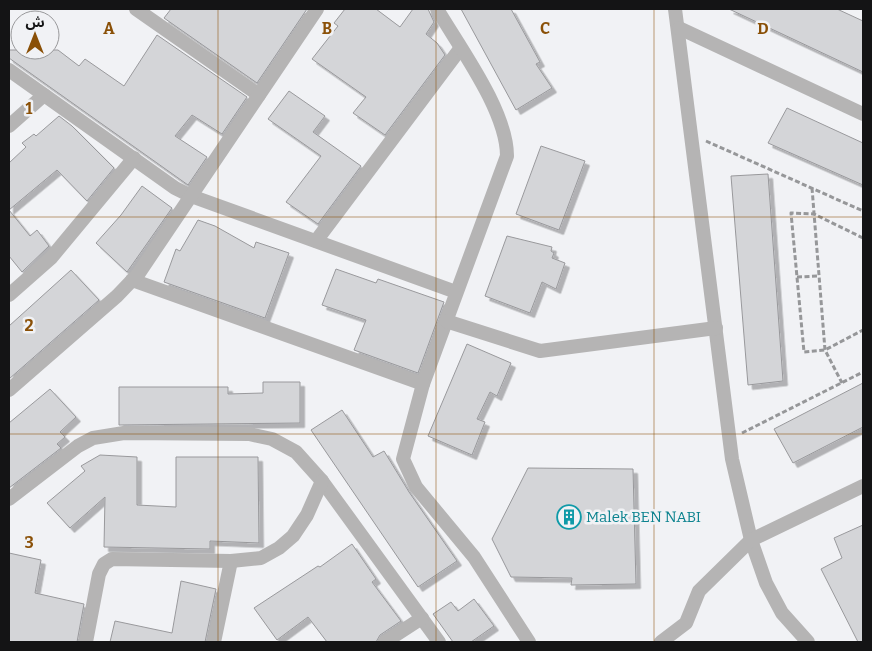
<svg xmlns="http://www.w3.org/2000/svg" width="872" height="651" font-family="Bitter,'Noto Sans Arabic',serif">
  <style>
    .building { fill: #d4d5d8; stroke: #99999c; filter: url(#shadow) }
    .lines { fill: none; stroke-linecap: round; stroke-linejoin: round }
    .path { stroke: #969799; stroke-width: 3; stroke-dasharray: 5 2.5; stroke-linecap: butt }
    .street { stroke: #b5b4b4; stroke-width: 14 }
    .grid { fill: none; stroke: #8a5007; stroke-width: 1; stroke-opacity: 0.55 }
    .labels { text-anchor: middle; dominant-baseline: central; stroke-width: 5; stroke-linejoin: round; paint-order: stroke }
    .culture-label { font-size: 15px; fill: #0d838f; stroke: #f1f2f5; text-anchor: start }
    .grid-label { font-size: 16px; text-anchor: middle; font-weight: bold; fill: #8a5007; stroke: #f1f2f5; stroke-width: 5; stroke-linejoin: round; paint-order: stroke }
  </style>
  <defs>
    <filter id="shadow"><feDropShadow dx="4.5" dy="4.5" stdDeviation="0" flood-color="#0004"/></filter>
  </defs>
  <rect width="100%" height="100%" fill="#f1f2f5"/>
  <g class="building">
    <polygon points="171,9 307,9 257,83 164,18"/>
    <polygon points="345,9 376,9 400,27 413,9 428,9 434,22 426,34 437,43 445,55 385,135 353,113 366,97 312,59 338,26 334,23"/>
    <polygon points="461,9 511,9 540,62 536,64 552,88 516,110"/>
    <polygon points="729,9 837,9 863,21 863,72"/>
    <polygon points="157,35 247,97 222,134 192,115 175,136 207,157 188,185 9,58 9,50 58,50 79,66 85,59 124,86"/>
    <polygon points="289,91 325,116 313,132 361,166 318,224 286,202 321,156 268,119"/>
    <polygon points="787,108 863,143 863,185 768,143"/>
    <polygon points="59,116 72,126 114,168 87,201 57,170 9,210 30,236 37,230 49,246 22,272 9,256 9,163 26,147 22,143 34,134 36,136"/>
    <polygon points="541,146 585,161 559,230 516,214"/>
    <polygon points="768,174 783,381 748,385 731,176"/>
    <polygon points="142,186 172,208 127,272 96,243 121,215"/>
    <polygon points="198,220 215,226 254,248 256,242 289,253 265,318 164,282 176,249 180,251"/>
    <polygon points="507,236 552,247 551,251 554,253 552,258 565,263 556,289 542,282 530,313 485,296"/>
    <polygon points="336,269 376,283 378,279 444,302 418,373 354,350 366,320 322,305"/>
    <polygon points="71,270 99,300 9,379 9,326"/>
    <polygon points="467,344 511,363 497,396 490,392 477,419 485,422 472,455 428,436"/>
    <polygon points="263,382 300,382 300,423 119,425 119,387 228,387 228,394 263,393"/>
    <polygon points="863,383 863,427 793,463 774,429"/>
    <polygon points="50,389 76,417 60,432 65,437 57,444 61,448 9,488 9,423"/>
    <polygon points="342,410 373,457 384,451 409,492 457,561 418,587 311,430"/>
    <polygon points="100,455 137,457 137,505 176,507 176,457 258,457 259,543 210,541 210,549 104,547 105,497 70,528 47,503 85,471 81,466"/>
    <polygon points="528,468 633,469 636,584 571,585 572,578 511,577 492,539"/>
    <polygon points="863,525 863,642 858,642 821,569 842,558 834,538"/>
    <polygon points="352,544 376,579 372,582 401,621 380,635 376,642 327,642 308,617 277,640 254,608 318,566 320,567"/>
    <polygon points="9,553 41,560 35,593 84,604 77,642 9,642"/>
    <polygon points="181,581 216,589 205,642 110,642 115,621 172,633"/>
    <polygon points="474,599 494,626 471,642 453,642 433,614 451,602 458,611"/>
  </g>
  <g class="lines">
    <g class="path">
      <polyline points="706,141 863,211"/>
      <polyline points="812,188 825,350 842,383"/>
      <polyline points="863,238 814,214 791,213 804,352 825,350 863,330"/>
      <polyline points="797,277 819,276"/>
      <polyline points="742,433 863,372"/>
    </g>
    <g class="street">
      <polyline points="136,9 259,95"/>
      <polyline points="675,9 732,459 751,540 766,583 782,613 808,642"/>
      <polyline points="679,28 863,114"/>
      <polyline points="9,70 175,188 191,196 456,292"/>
      <polyline points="9,126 44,95"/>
      <polyline points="316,241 460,49"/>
      <path d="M132,280l291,104 84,-228c0,-45 -47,-108 -70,-147"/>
      <polyline points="9,295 51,258 134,158"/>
      <polyline points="446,321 540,351 716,328"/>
      <polyline points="423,384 403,459 416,487 474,557 529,642"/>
      <polyline points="9,390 117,296 139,273 317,9"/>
      <polyline points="9,499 78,446 93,438 124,433 249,434 272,439 296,452 322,481 439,642"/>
      <polyline points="86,642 99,574 104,564 112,559 231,561 261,558 279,548 293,536 307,515 322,481"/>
      <polyline points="214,642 231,561"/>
      <polyline points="385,642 422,618"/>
      <polyline points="661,642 686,623 699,591 751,540 863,486"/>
    </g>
  </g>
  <path class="grid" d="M218,9v633M436,9v633M654,9v633M9,217h854M9,434h854"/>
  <defs>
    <g id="building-ring" transform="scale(1.25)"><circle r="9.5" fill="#f1f2f5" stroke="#0f9aa8" stroke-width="1.5"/><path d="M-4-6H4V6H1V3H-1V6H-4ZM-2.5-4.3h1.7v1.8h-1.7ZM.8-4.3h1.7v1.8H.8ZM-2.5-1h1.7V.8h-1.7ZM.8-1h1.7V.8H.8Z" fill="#0f9aa8"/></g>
  </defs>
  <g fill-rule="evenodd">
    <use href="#building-ring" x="569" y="517"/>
  </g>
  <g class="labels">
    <g class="culture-label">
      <text x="586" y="517">Malek BEN NABI</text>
    </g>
  </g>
  <g class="grid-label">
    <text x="109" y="34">A</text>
    <text x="327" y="34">B</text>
    <text x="545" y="34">C</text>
    <text x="763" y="34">D</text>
    <text x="29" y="114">1</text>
    <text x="29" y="331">2</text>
    <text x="29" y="548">3</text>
  </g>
  <rect width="872" height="651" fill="none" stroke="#141415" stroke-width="20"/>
  <g transform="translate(35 35)"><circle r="24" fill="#f1f2f5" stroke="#99999b"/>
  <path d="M0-4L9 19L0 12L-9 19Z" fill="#8a5007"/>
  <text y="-8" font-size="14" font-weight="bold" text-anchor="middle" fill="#141415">ش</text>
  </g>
</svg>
